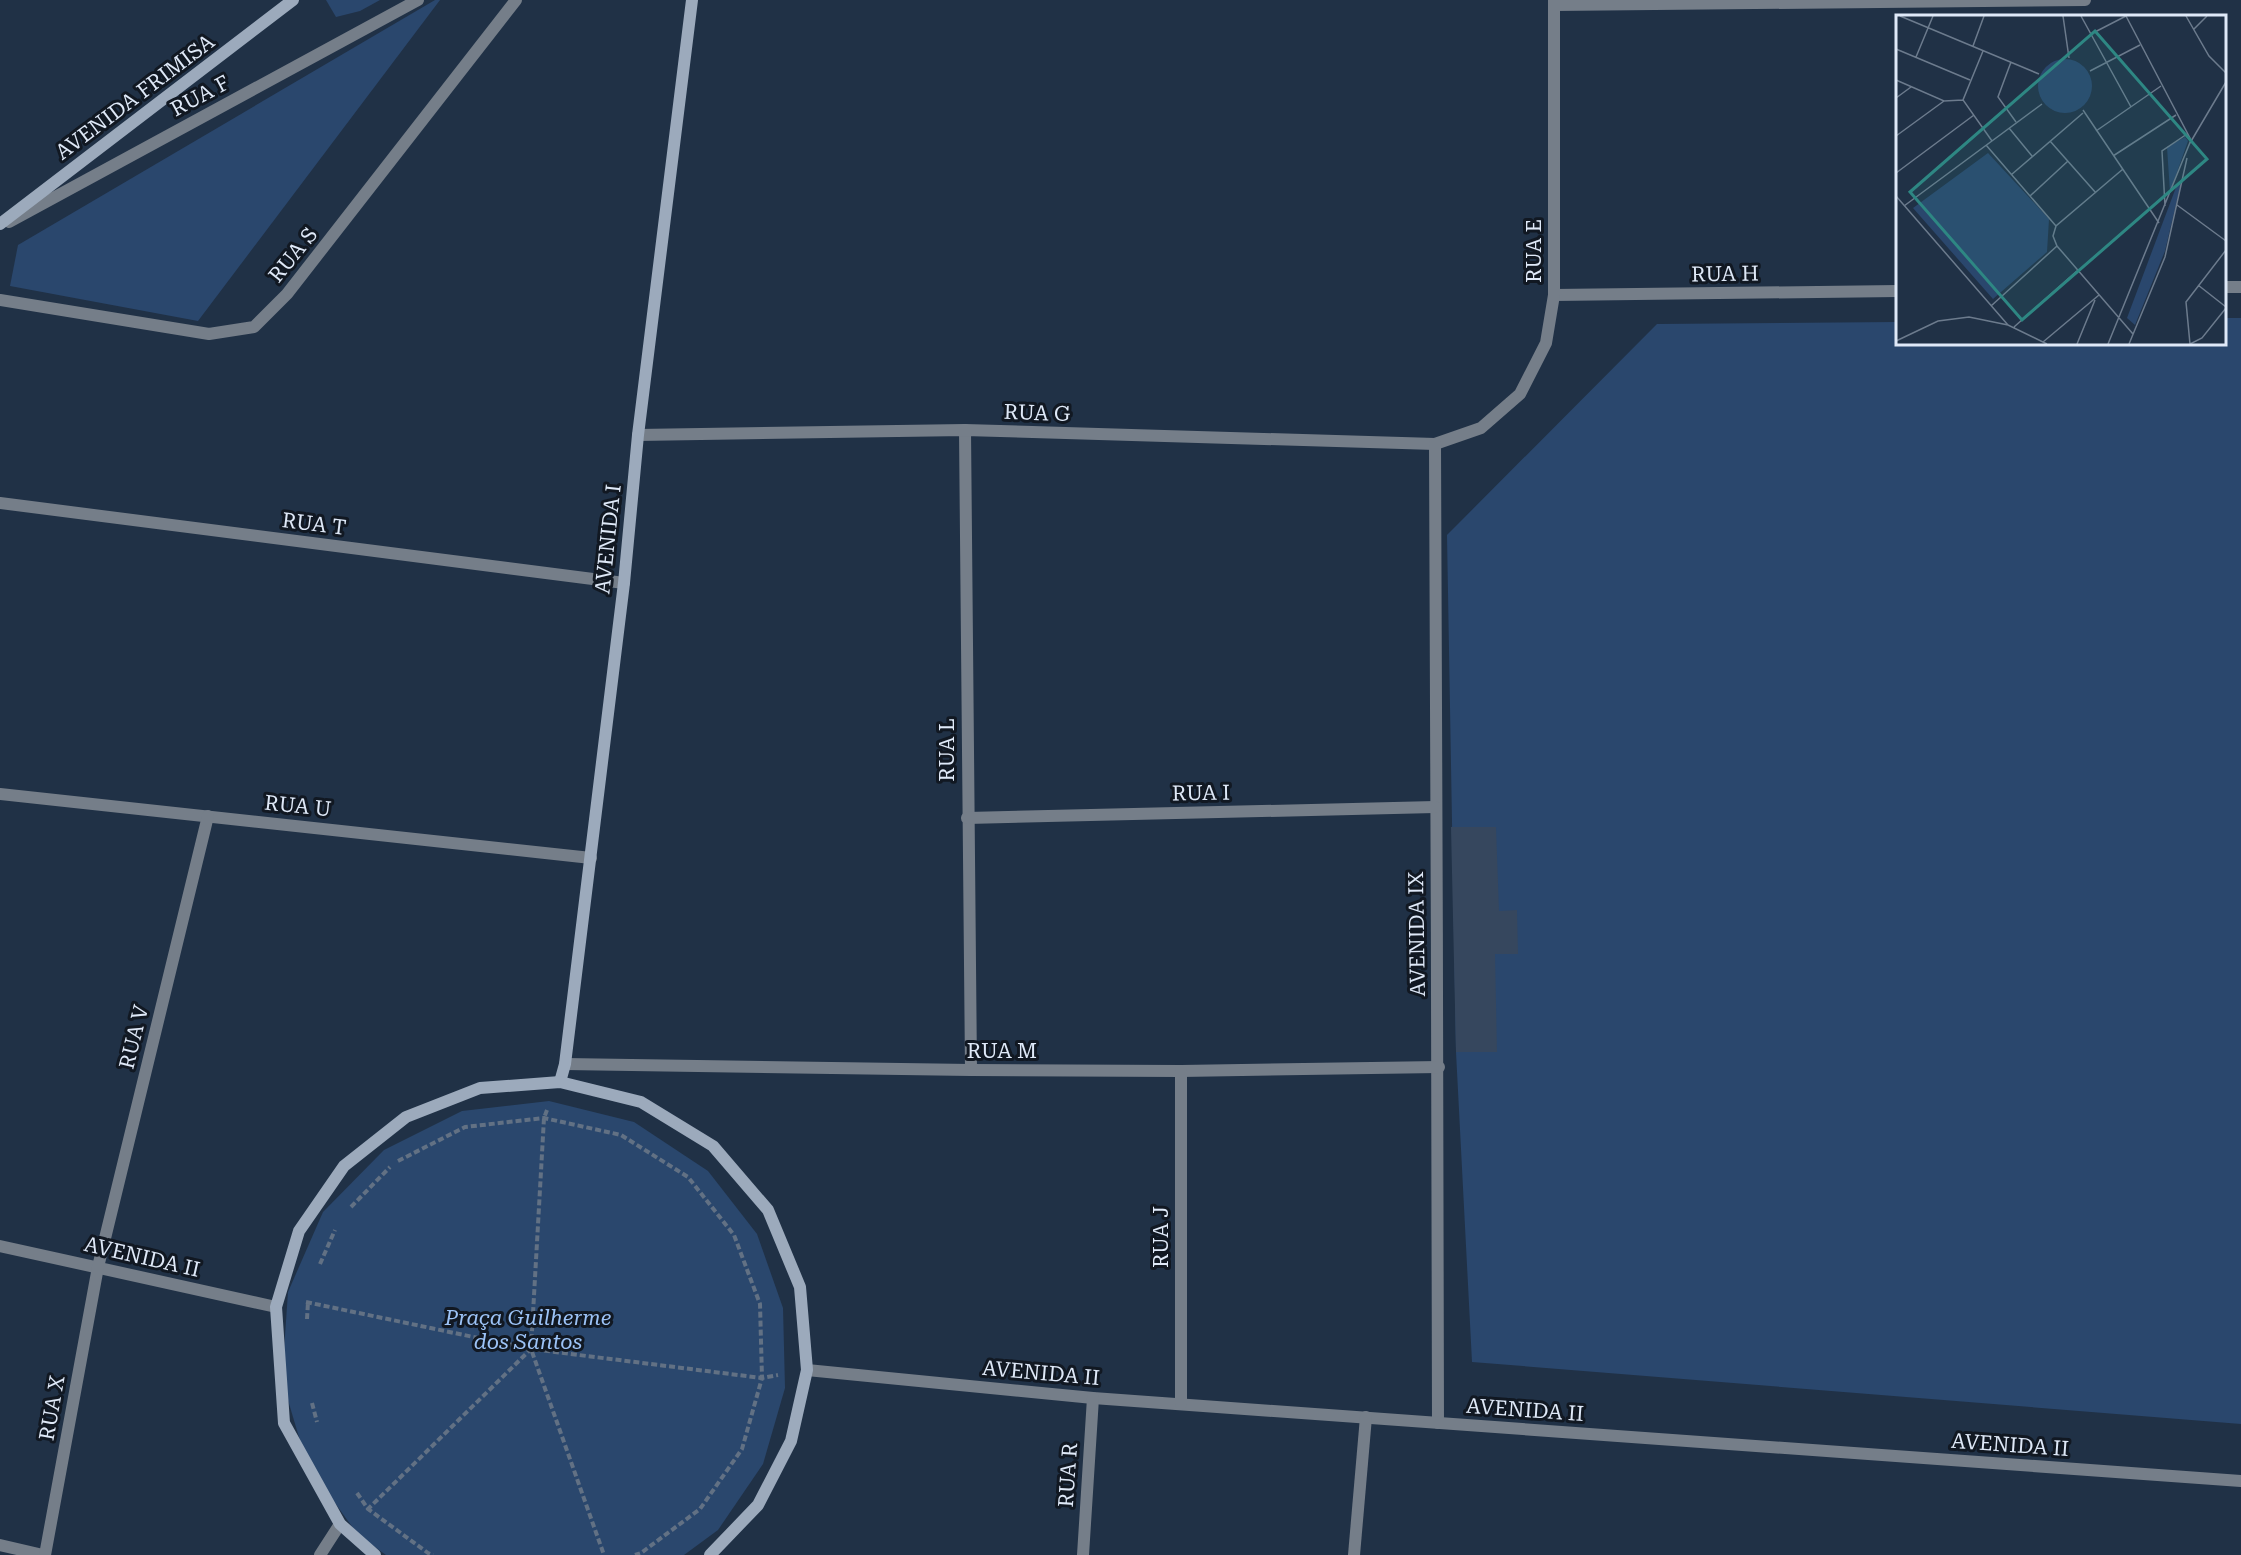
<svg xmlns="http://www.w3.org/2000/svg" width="2241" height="1555" font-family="'Roboto Serif',serif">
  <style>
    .green { fill: #2a476d }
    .building { fill: #36475e }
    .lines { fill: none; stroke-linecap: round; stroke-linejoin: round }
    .path { stroke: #627184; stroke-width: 4; stroke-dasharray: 6 3; stroke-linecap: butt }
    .street { stroke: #757e89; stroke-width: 12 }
    .secondary { stroke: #9caabc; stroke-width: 12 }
    .labels { text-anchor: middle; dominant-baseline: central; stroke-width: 6; stroke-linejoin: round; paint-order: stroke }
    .street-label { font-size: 21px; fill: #dfe9f8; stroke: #111822 }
    .park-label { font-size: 21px; font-style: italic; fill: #9cc3f7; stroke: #111822 }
    .inset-road { fill: none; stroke: #6c7b8d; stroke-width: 1.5 }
    .view { fill: #2e8783; fill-opacity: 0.15; stroke: #2e8783; stroke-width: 3 }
    .inset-edge { fill: none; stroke: #dfe9f8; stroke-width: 3 }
  </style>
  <rect width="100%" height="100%" fill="#203146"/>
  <g class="green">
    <polygon points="326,0 380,0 360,11 336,17"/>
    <polygon points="435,0 440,0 198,321 10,286 18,245"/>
    <polygon points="2225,318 2241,318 2241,1424 1472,1362 1456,1052 1447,535 1657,324 1897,322 1898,344 2224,344"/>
    <polygon points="549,1101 634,1122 708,1171 757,1234 783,1308 785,1388 763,1464 718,1530 684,1555 386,1555 358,1535 307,1464 282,1380 288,1292 323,1212 384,1150 462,1111"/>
  </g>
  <polygon class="building" points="1451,827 1496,827 1499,911 1517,910 1518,954 1495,954 1497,1052 1456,1052"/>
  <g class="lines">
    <g class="path">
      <polyline points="547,1110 544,1118 531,1349 604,1555"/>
      <polyline points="398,1161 465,1127 544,1118 621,1135 688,1177 734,1235 760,1304 762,1378 742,1449 700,1509 641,1553 635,1555"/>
      <polyline points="351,1207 390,1167"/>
      <polyline points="320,1264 335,1230"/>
      <polyline points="306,1302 531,1349 762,1378 778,1375"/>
      <polyline points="307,1319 308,1302"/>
      <polyline points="312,1403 317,1422"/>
      <polyline points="357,1493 368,1509 428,1553 433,1555"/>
      <polyline points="367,1510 531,1349"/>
    </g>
    <g class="street">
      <polyline points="1554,5 2085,0"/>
      <polyline points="9,222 418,0"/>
      <polyline points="2224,287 2241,287"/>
      <polyline points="1554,295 1898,291"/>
      <polyline points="0,300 209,334 254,327 287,294 516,0"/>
      <polyline points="965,430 971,1070"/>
      <polyline points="638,435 965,430 1435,444 1481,428 1520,394 1546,343 1554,295 1554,0"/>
      <path d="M1435,444c0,326 4,653 3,979"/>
      <polyline points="0,503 624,583"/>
      <polyline points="0,794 591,858"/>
      <polyline points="967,818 1435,807"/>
      <polyline points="565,1064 971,1070 1181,1071 1439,1067"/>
      <polyline points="0,1246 276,1307"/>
      <polyline points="807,1370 1093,1398 2241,1481"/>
      <polyline points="1181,1404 1181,1071"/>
      <polyline points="0,1545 43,1555"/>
      <polyline points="45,1555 98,1267 208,816"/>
      <polyline points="320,1555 340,1524"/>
      <polyline points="1083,1555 1093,1398"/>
      <polyline points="1354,1555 1366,1417"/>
    </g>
    <g class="secondary">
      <polyline points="0,224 293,0"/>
      <polyline points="560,1082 565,1064 624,583 638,435 692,0"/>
      <polyline points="375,1555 340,1524 284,1423 276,1307 299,1231 344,1166 406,1117 480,1088 560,1082 641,1102 713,1146 768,1210 800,1287 807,1370 791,1441 758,1505 710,1555"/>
    </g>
  </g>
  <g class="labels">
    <g class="street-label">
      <text transform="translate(200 96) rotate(-28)">RUA F</text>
      <text transform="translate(135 97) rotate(-37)">AVENIDA FRIMISA</text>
      <text transform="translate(1534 251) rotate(-90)">RUA E</text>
      <text transform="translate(293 255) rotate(-51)">RUA S</text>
      <text transform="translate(1725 274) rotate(-1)">RUA H</text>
      <text transform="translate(1037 413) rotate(2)">RUA G</text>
      <text transform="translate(314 524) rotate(7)">RUA T</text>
      <text transform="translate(608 539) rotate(-84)">AVENIDA I</text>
      <text transform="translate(947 750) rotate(-90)">RUA L</text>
      <text transform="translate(1201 793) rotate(-1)">RUA I</text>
      <text transform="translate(298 806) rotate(6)">RUA U</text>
      <text transform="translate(1417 934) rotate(-91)">AVENIDA IX</text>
      <text transform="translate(134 1037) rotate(-76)">RUA V</text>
      <text x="1002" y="1051">RUA M</text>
      <text transform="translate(1161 1237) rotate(-90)">RUA J</text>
      <text transform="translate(142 1257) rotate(13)">AVENIDA II</text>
      <text transform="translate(1041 1373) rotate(5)">AVENIDA II</text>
      <text transform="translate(52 1408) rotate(-80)">RUA X</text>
      <text transform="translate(1525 1410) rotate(4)">AVENIDA II</text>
      <text transform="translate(2010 1445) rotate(4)">AVENIDA II</text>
      <text transform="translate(1068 1475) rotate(-86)">RUA R</text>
    </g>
    <g class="park-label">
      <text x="528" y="1318">Praça Guilherme<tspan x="528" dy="24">dos Santos</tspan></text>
    </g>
  </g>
  <g transform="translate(1896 15)">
    <rect width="330" height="330" fill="#203146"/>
    <path d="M142 71a27 27 0 1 1 54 0a27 27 0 1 1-54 0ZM289,122l3,4 -18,51 -3,-45zM92,138l61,66 -2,33 -54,47 -80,-91zM282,167l3,1 -16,68 -30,74 -8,-7z" fill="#2a476d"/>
    <path class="inset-road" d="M4,1l139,58M167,1l6,42M185,1l50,91M290,1l23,40 17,17M298,14l13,-13M195,19l35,-18M77,31l11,-30M0,34l74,31M87,36l-20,49 29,41M20,42l17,-41M115,47l-13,35 18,25M194,56l50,-26M0,65l48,21 19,-1M0,83l15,-11M187,95l76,113M113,113l23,28M200,116l65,-45M0,121l48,-35M154,126l46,52M294,128l36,-61M90,130l70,81M217,141l63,-41M227,154l-67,57 -3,10 4,10 76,88M0,158l78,-58M115,160l72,-62M0,181l112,129M134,181l38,-35M281,190l49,36M8,191l138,-102M269,191l-3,-55 25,-17M302,270l28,22M95,291l66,-60M118,312l64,-57M0,326l42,-20 31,-4 39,8 39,19M147,327l56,-47M181,329l18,-44M212,329l83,-204 -65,-124M233,329l36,-87 22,-99M294,329l-4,-42 40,-52M294,329l12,-6 24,-30"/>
    <path class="view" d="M199,16l112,128 -185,161 -112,-128z"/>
    <rect width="330" height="330" class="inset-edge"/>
  </g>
</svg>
